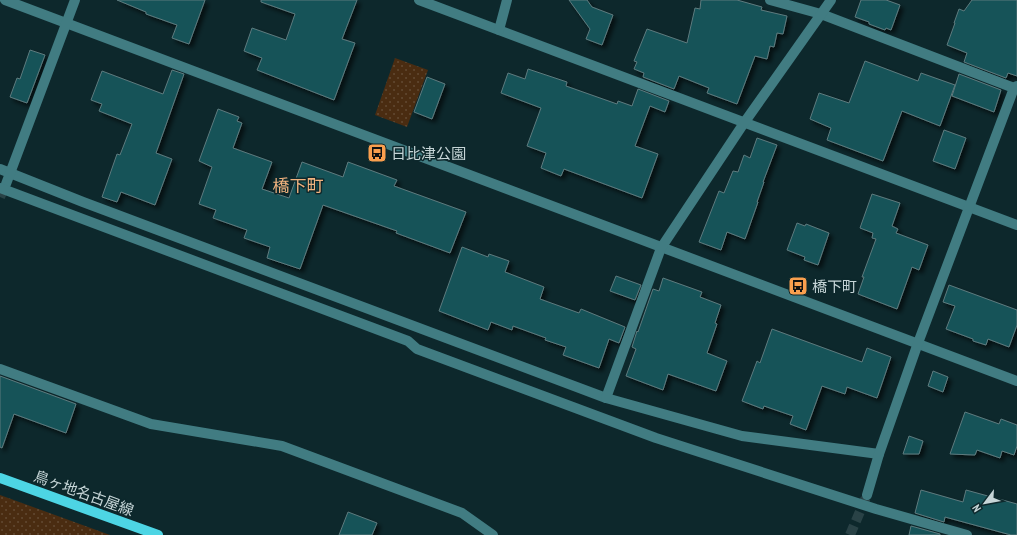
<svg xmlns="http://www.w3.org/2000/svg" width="1017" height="535" font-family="'PT Sans Narrow','Noto Sans JP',sans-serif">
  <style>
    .grass { fill: url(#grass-dots) }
    .building { fill: #135259; stroke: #5e7b7e; filter: url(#shadow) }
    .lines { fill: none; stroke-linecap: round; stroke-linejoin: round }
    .minor-tunnel { stroke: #294246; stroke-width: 10; stroke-dasharray: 10 5; stroke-linecap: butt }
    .minor { stroke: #417c82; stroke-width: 10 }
    .major { stroke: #4dd5e4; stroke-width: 10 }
    .labels { text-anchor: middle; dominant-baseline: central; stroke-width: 3; stroke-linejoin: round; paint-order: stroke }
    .poi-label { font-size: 15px; fill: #c6d5d7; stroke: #0d282c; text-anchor: start }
    .street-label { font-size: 15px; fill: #c6d5d7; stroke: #0d282c }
    .quarter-label { font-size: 17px; fill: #f2b37f; stroke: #0d282c }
  </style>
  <defs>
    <pattern id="grass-dots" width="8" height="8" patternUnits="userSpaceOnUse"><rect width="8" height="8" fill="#4a2c11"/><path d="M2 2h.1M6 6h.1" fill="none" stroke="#634a33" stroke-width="1.8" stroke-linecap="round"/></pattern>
    <filter id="shadow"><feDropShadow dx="3.5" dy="3.5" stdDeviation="2" flood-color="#0009"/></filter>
  </defs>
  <rect width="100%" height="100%" fill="#0d282c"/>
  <g class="grass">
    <polygon points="395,58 428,70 407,127 375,115"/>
    <polygon points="0,495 110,535 0,535"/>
  </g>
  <g class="building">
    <polygon points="117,0 205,0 189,44 172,38 177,25 146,14 146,12"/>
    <polygon points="261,0 357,0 342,39 355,43 334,100 257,70 262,58 244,51 252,28 286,40 295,14 261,2"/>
    <polygon points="569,0 587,0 592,7 613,15 602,45 586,39 590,29"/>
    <polygon points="701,0 737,0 762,7 761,10 787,16 783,34 777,33 774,47 770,46 767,59 755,56 737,104 707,93 709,88 679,76 674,89 643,77 644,73 634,69 637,62 634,61 647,29 687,43 695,8 700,9"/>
    <polygon points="861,0 886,0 900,5 891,30 886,28 885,30 869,24 869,22 855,17"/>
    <polygon points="972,0 1017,0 1017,76 1008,73 1006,78 964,62 967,53 947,45 955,23 954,23 959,9 964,11"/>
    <polygon points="30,50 45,55 27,103 10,97 17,78 20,79"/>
    <polygon points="865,61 918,81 921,73 955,85 940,126 902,111 883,161 827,140 831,128 810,119 819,93 849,103"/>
    <polygon points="528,69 567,82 566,86 617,104 618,101 632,106 638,89 669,101 665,112 650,106 635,146 658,154 642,198 564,169 561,176 541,168 546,153 527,146 541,108 501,93 508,73 525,79"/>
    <polygon points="172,70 184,74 156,153 172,159 155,205 121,192 117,202 102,197 117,154 120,155 132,124 99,111 102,104 91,100 102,71 163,94"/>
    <polygon points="959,74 1001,90 994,112 952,96"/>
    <polygon points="427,77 445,84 432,119 414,112"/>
    <polygon points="218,109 239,117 237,121 242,123 233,148 272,162 262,189 289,198 302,162 343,177 348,162 397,180 394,186 466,212 450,253 396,233 397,231 323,205 300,269 267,258 270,247 244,238 247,230 213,218 216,210 199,204 212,167 199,161"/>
    <polygon points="944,130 966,138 955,169 933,161"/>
    <polygon points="757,138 777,145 763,182 764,182 757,202 758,202 745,239 727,232 721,250 699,242 719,191 724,193 733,171 738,172 744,155 750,158"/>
    <polygon points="872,194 900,203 892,226 898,229 896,233 928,245 919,270 912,267 897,309 858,294 864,277 862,277 876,239 872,238 873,233 860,228"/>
    <polygon points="797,223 805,226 806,224 829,233 818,265 804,260 805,257 787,250"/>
    <polygon points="462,247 488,257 489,254 509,261 505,272 544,287 540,299 579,313 581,309 625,327 619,343 609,339 599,368 563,355 566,347 545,340 546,338 513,326 512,330 491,322 488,330 439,311"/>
    <polygon points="616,276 641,285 635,300 610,291"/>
    <polygon points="663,278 702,292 700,297 721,305 715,323 717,324 707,353 727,361 716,391 668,374 663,390 626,376 636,349 632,347 637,331 638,332 653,289 659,291"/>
    <polygon points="949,285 1017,310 1017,325 1009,347 988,339 986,345 973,341 973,339 946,329 955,306 943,302"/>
    <polygon points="772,329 862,362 867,348 891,357 877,398 847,387 845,394 822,386 806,430 790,424 793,416 764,406 763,409 742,401 757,361 760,363"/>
    <polygon points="933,371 948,377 943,392 928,386"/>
    <polygon points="0,376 76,404 66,433 14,414 2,448 0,447"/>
    <polygon points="965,412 999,424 1001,419 1017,425 1017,446 1014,455 1002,451 1000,458 977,450 975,455 950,454"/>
    <polygon points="909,436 923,441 919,454 903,454"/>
    <polygon points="921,490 963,502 966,490 1017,504 1017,535 1011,535 945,517 944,522 915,513"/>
    <polygon points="348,512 377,523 372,535 339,535"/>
    <polygon points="911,526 940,534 940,535 909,535"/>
  </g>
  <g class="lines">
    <g class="minor-tunnel">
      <polyline points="0,197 6,184"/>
      <polyline points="850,535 867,495"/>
    </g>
    <g class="minor">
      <polyline points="5,0 1017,381"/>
      <polyline points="419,0 1017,225"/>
      <polyline points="770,0 821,14 1014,88"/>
      <polyline points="499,30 507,0"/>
      <polyline points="0,169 83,202 606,398 742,436 879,454"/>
      <polyline points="6,184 75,0"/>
      <polyline points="0,188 408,341 417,349 656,438 876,509 967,535"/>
      <polyline points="0,369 151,424 282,446 462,513 493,535"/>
      <polyline points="606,398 661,248 744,123 831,0"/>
      <polyline points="867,495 879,454 918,343 1014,88 1017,86"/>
    </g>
    <polyline class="major" points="0,478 158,535"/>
  </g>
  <defs>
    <g id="bus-square" transform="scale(1)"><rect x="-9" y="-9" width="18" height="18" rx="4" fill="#fa9f4e" stroke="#0d282c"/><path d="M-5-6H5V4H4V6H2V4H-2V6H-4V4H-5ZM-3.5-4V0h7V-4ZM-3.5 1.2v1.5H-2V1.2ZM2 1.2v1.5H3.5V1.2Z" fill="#111"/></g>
  </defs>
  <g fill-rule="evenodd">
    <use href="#bus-square" x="377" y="153"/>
    <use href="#bus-square" x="798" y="286"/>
  </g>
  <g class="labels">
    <g class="poi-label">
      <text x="391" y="153">日比津公園</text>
      <text x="812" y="286">橋下町</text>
    </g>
    <g class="street-label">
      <text transform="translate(84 493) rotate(20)">鳥ヶ地名古屋線</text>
    </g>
    <g class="quarter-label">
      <text x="298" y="186">橋下町</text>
    </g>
  </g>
  <g transform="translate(985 503) rotate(238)" stroke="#0d282c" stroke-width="3" paint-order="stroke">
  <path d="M0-3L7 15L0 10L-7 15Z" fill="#c6d5d7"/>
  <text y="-6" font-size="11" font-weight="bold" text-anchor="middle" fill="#c6d5d7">N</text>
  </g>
</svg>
